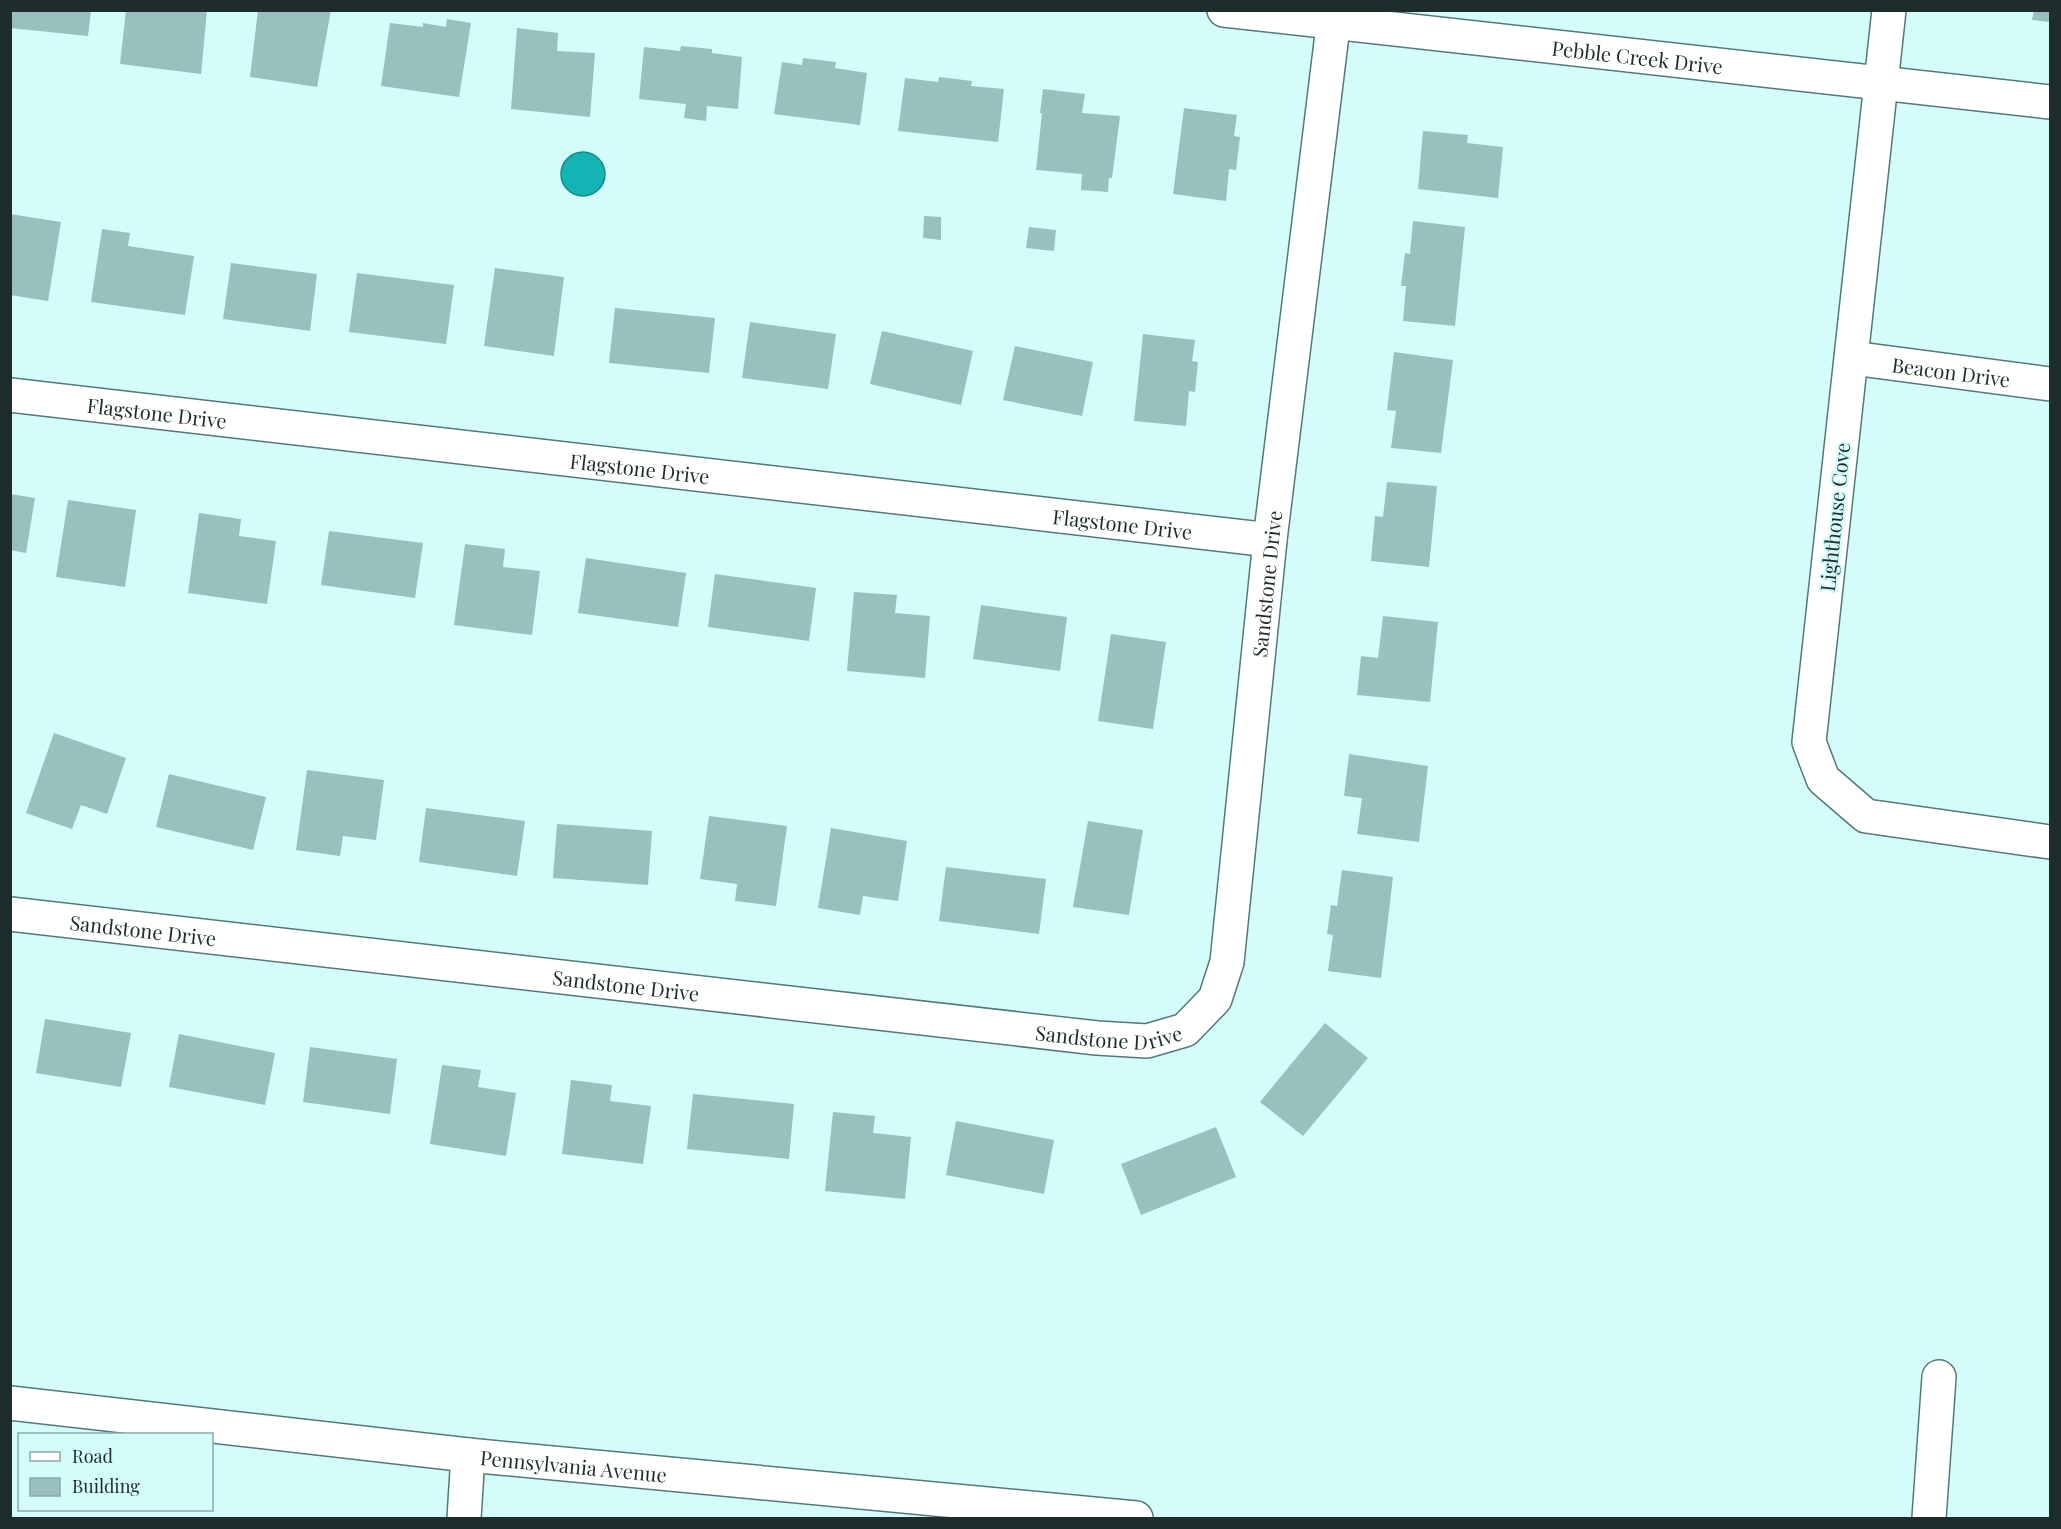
<svg xmlns="http://www.w3.org/2000/svg" width="2061" height="1529" font-family="'Playfair Display',serif">
  <style>
    .water { fill: #13b4b3; stroke: #168c8a; stroke-width: 1.5 }
    .building { fill: #99c0be }
    .lines { fill: none; stroke-linecap: round; stroke-linejoin: round }
    .minor-casing { stroke: #547978; stroke-width: 36 }
    .minor { stroke: #fff; stroke-width: 33 }
    .labels { text-anchor: middle; dominant-baseline: central; stroke-width: 4.5; stroke-linejoin: round; paint-order: stroke }
    .street-label { font-size: 20px; fill: #1d2d2c; stroke: #d4fcfb }
  </style>
  <rect width="100%" height="100%" fill="#d4fcfb"/>
  <circle class="water" cx="583" cy="174" r="22"/>
  <g class="building">
    <polygon points="10,10 91,10 88,36 10,28"/>
    <polygon points="126,10 207,10 201,74 120,64"/>
    <polygon points="258,10 331,10 317,87 250,77"/>
    <polygon points="2034,10 2050,10 2050,22 2032,20"/>
    <polygon points="447,19 471,23 459,97 381,86 390,23 423,27 423,23 446,27"/>
    <polygon points="517,28 558,33 557,51 595,53 590,117 511,109"/>
    <polygon points="681,46 712,49 712,53 742,57 738,109 707,106 706,121 684,118 686,104 639,99 644,47 680,51"/>
    <polygon points="803,58 836,62 835,68 867,73 860,125 774,114 782,62 802,65"/>
    <polygon points="939,77 972,81 971,86 1004,89 998,142 898,131 905,78 938,82"/>
    <polygon points="1043,89 1085,94 1082,113 1120,116 1112,178 1109,178 1108,192 1081,190 1082,174 1036,170 1042,113 1040,113"/>
    <polygon points="1184,108 1237,115 1234,136 1240,137 1236,170 1229,169 1226,201 1173,194"/>
    <polygon points="1423,131 1468,135 1467,143 1503,147 1498,198 1418,189"/>
    <polygon points="10,214 61,222 48,301 10,295"/>
    <polygon points="924,216 941,217 941,240 923,238"/>
    <polygon points="1413,221 1465,227 1455,326 1403,321 1406,286 1401,286 1405,253 1410,254"/>
    <polygon points="1029,227 1056,230 1054,251 1026,248"/>
    <polygon points="102,229 130,233 128,246 194,256 185,315 91,302"/>
    <polygon points="231,263 317,274 310,331 223,319"/>
    <polygon points="495,268 564,277 554,356 484,346"/>
    <polygon points="357,273 454,285 446,344 349,332"/>
    <polygon points="615,308 715,318 709,373 609,363"/>
    <polygon points="750,322 836,334 828,389 742,378"/>
    <polygon points="882,331 973,351 961,405 870,384"/>
    <polygon points="1143,334 1195,340 1192,361 1198,362 1195,392 1189,391 1186,426 1134,421"/>
    <polygon points="1015,346 1093,362 1082,416 1003,400"/>
    <polygon points="1394,352 1453,360 1441,453 1391,448 1396,411 1387,410"/>
    <polygon points="1387,482 1437,486 1429,567 1371,561 1375,516 1383,517"/>
    <polygon points="10,494 35,498 26,553 10,550"/>
    <polygon points="68,500 136,510 125,587 56,577"/>
    <polygon points="199,513 241,519 239,536 276,541 267,604 188,593"/>
    <polygon points="329,531 423,543 415,598 321,585"/>
    <polygon points="465,544 505,549 503,567 540,571 532,635 454,625"/>
    <polygon points="586,558 686,573 678,627 578,613"/>
    <polygon points="715,574 816,588 809,641 708,627"/>
    <polygon points="854,592 897,595 895,613 930,616 925,678 847,671"/>
    <polygon points="981,605 1067,617 1060,671 973,659"/>
    <polygon points="1383,616 1438,622 1430,702 1357,695 1361,656 1378,658"/>
    <polygon points="1111,634 1166,642 1153,729 1098,721"/>
    <polygon points="54,733 126,758 107,814 81,805 72,829 26,813"/>
    <polygon points="1349,754 1428,766 1419,842 1357,834 1362,798 1344,796"/>
    <polygon points="307,770 384,780 376,840 343,836 340,856 296,850"/>
    <polygon points="169,774 266,797 253,850 156,827"/>
    <polygon points="426,808 525,821 517,876 419,862"/>
    <polygon points="709,816 787,826 776,906 735,901 737,884 700,879"/>
    <polygon points="1088,821 1143,830 1129,915 1073,907"/>
    <polygon points="557,824 652,831 648,885 553,878"/>
    <polygon points="831,828 907,841 898,901 863,896 860,915 818,908"/>
    <polygon points="946,867 1046,879 1039,934 939,921"/>
    <polygon points="1342,870 1393,877 1381,978 1328,971 1333,935 1327,934 1331,905 1337,906"/>
    <polygon points="45,1019 131,1033 121,1087 36,1073"/>
    <polygon points="1325,1023 1368,1058 1303,1136 1260,1102"/>
    <polygon points="179,1034 275,1053 265,1105 169,1087"/>
    <polygon points="310,1047 397,1059 390,1114 303,1102"/>
    <polygon points="442,1065 481,1070 478,1087 516,1093 506,1156 430,1144"/>
    <polygon points="571,1080 612,1085 610,1101 651,1106 643,1164 562,1154"/>
    <polygon points="693,1094 794,1104 789,1159 687,1149"/>
    <polygon points="833,1112 875,1116 873,1133 911,1137 905,1199 825,1191"/>
    <polygon points="956,1121 1054,1140 1044,1194 946,1175"/>
    <polygon points="1216,1127 1236,1177 1141,1215 1121,1164"/>
  </g>
  <g class="lines">
    <g class="minor-casing">
      <g id="minor">
        <path id="s1" d="M1224,10l826,92"/>
        <polyline points="1889,10 1809,742 1823,779 1866,816 2050,842"/>
        <path id="s2" d="M1852,358l198,26"/>
        <path id="s3" d="M10,395l1260,145"/>
        <path id="s4" d="M10,914l1087,124 50,3 38,-11 30,-31 12,-37 43,-422 65,-530"/>
        <path id="s5" d="M10,1403l458,52 668,63"/>
        <polyline points="464,1518 468,1455"/>
        <polyline points="1929,1518 1939,1377"/>
      </g>
    </g>
    <use href="#minor" class="minor"/>
  </g>
  <g class="labels">
    <g class="street-label">
      <text stroke="none"><textPath href="#s1" startOffset="416">Pebble Creek Drive</textPath></text>
      <text stroke="none"><textPath href="#s2" startOffset="100">Beacon Drive</textPath></text>
      <text stroke="none"><textPath href="#s3" startOffset="148">Flagstone Drive</textPath></text>
      <text stroke="none"><textPath href="#s3" startOffset="634">Flagstone Drive</textPath></text>
      <text transform="translate(1834 517) rotate(-84)">Lighthouse Cove</text>
      <text stroke="none"><textPath href="#s3" startOffset="1120">Flagstone Drive</textPath></text>
      <text stroke="none"><textPath href="#s4" startOffset="1646">Sandstone Drive</textPath></text>
      <text stroke="none"><textPath href="#s4" startOffset="134">Sandstone Drive</textPath></text>
      <text stroke="none"><textPath href="#s4" startOffset="620">Sandstone Drive</textPath></text>
      <text stroke="none"><textPath href="#s4" startOffset="1106">Sandstone Drive</textPath></text>
      <text stroke="none"><textPath href="#s5" startOffset="567">Pennsylvania Avenue</textPath></text>
    </g>
  </g>
  <rect width="2061" height="1529" fill="none" stroke="#1d2d2c" stroke-width="24"/>
  <rect x="18" y="1433" width="195" height="78" fill="#d4fcfb" stroke="#8ba9a8" stroke-width="1.5"/>
  <rect x="30" y="1452" width="30" height="9" fill="#ffffff" stroke="#8ba9a8" stroke-width="1.5"/>
  <text x="72" y="1463" font-size="18" fill="#1d2d2c">Road</text>
  <rect x="30" y="1478" width="30" height="18" fill="#99c0be" stroke="#8ba9a8" stroke-width="1.5"/>
  <text x="72" y="1493" font-size="18" fill="#1d2d2c">Building</text>
</svg>
